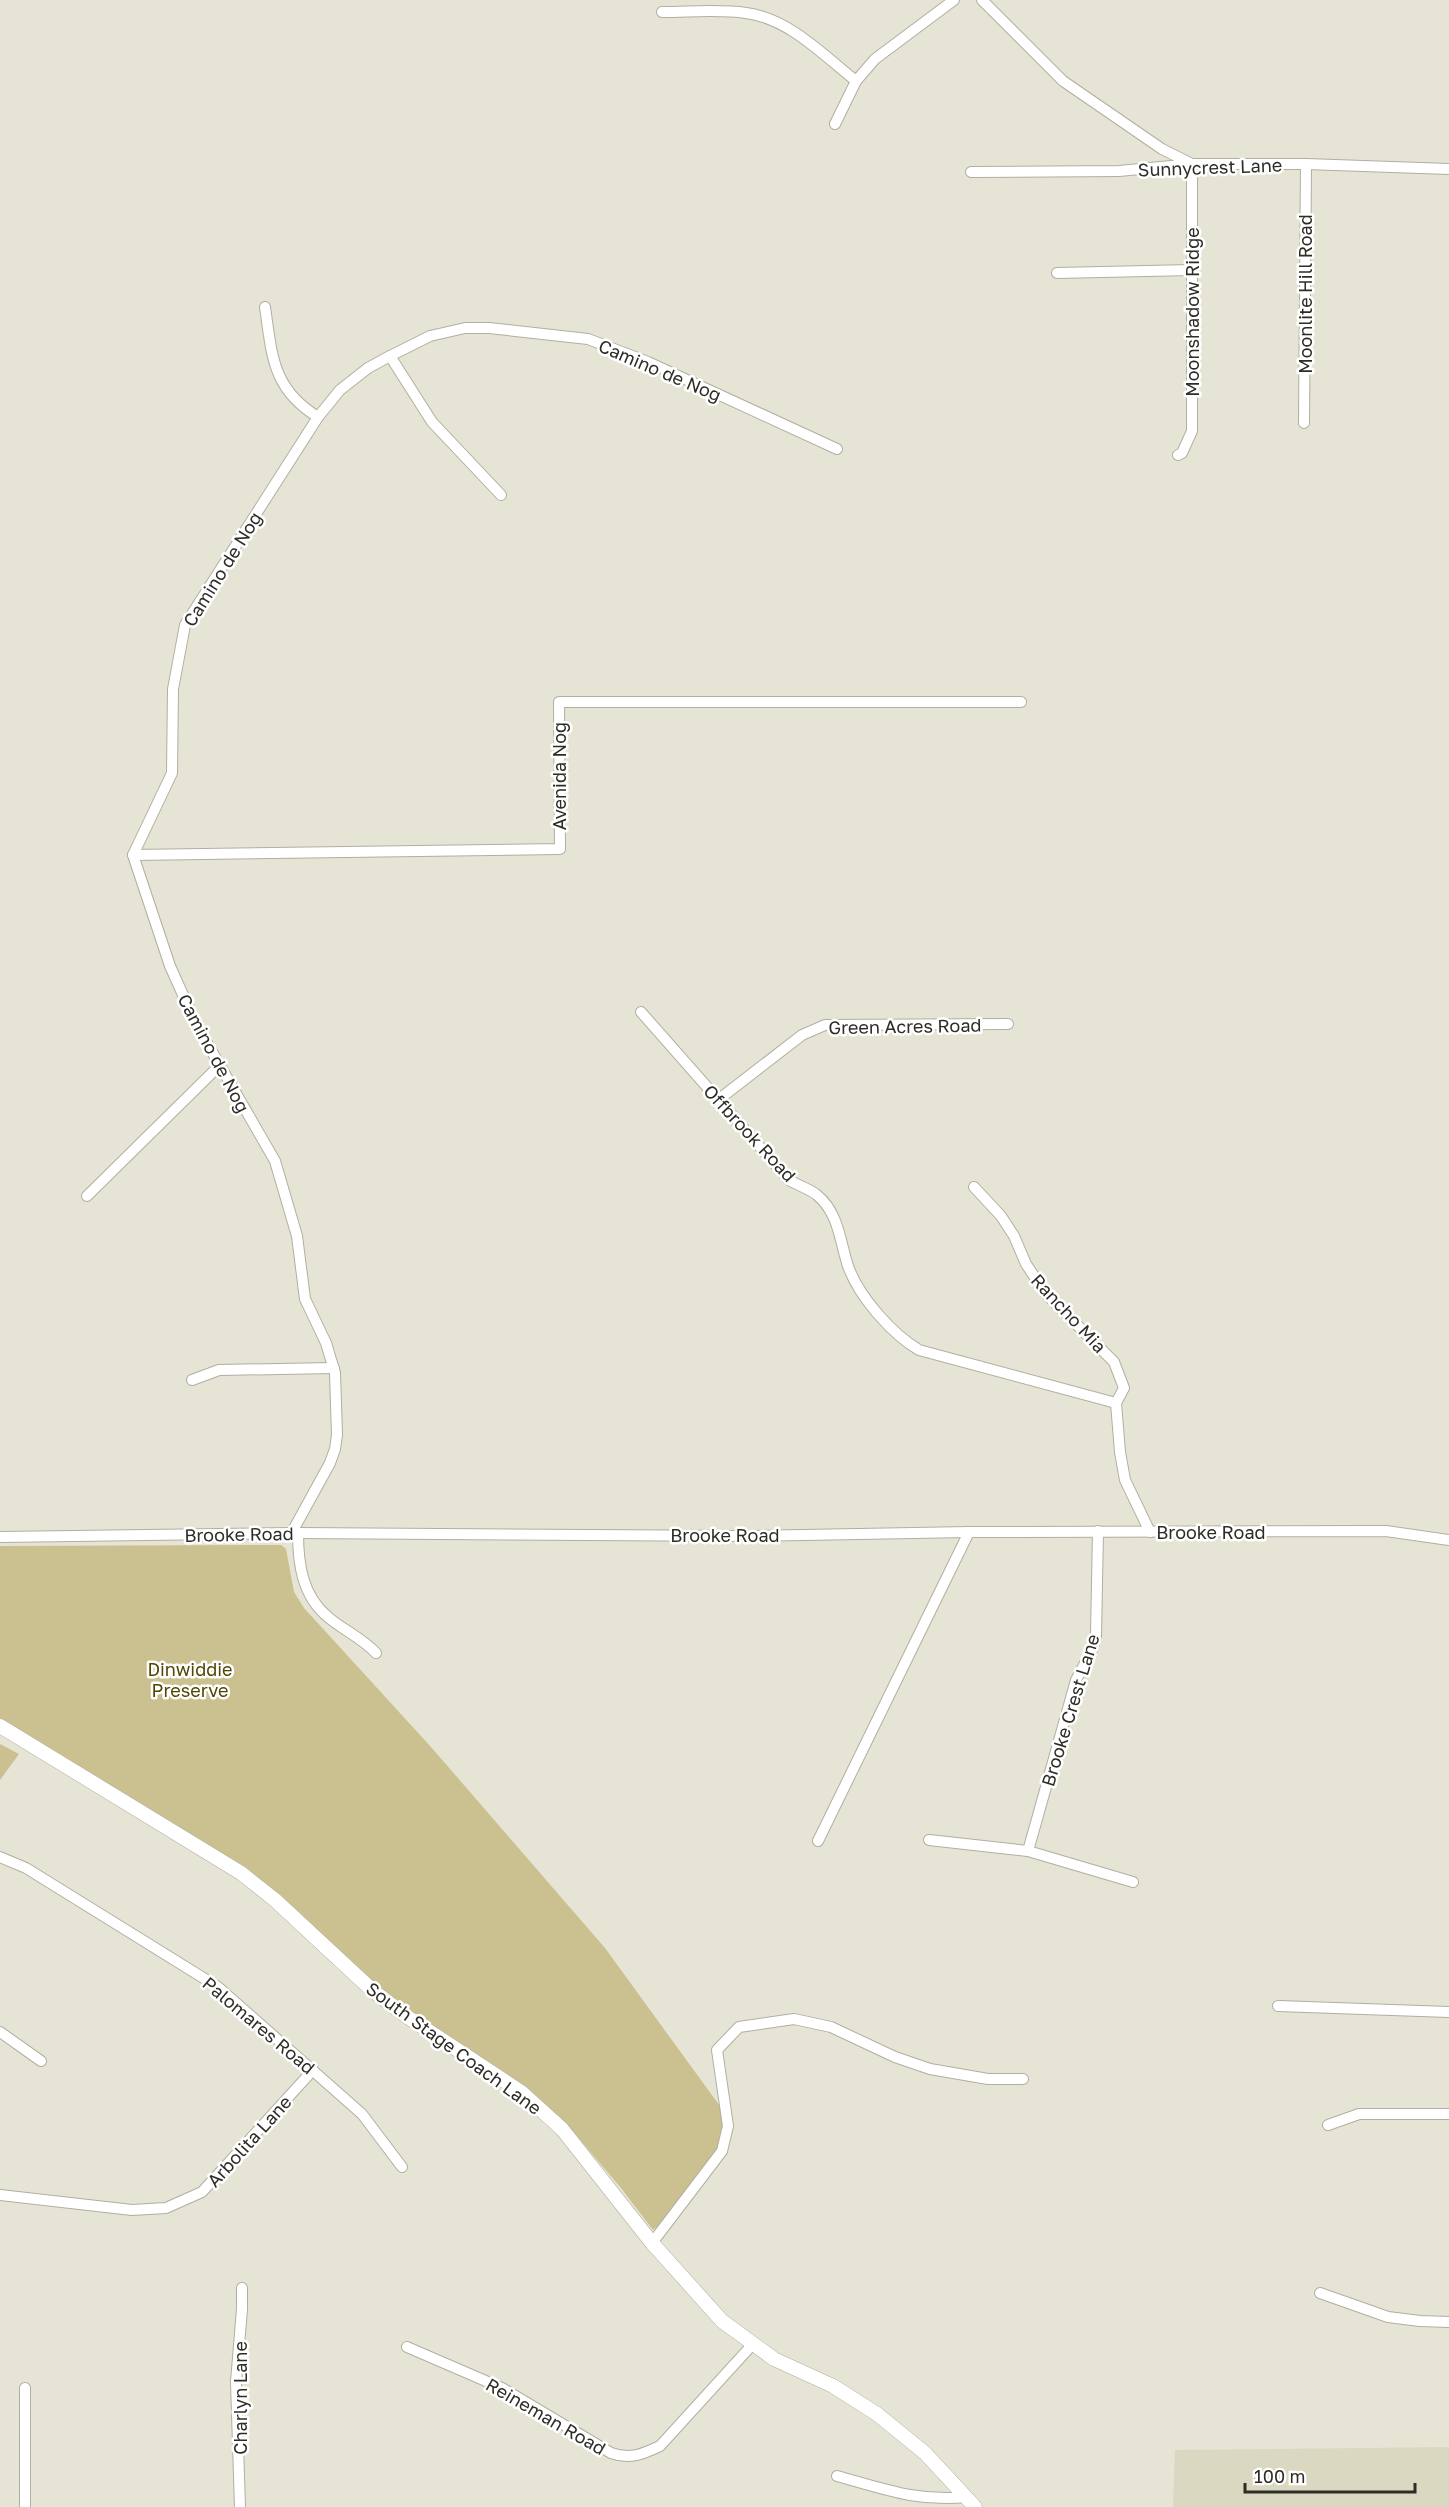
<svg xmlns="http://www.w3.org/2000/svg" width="1449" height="2507" font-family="'Golos Text',sans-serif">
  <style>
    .built { fill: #dbd8c2 }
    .green { fill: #cac090 }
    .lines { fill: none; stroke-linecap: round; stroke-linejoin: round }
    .street-casing { stroke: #b1afa1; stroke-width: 12 }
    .secondary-casing { stroke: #b1afa1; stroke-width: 15 }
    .street { stroke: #fff; stroke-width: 10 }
    .secondary { stroke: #fff; stroke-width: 14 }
    .labels { text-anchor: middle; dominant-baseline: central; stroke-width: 5; stroke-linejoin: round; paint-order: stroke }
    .street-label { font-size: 18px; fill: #2d2c26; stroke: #fff }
    .park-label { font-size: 18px; fill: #504501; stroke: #fff }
  </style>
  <rect width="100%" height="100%" fill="#e6e4d5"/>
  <polygon class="built" points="1449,2447 1449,2507 1173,2507 1175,2450"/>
  <g class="green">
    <path d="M281,1545l5,4 8,43 10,16 127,139 174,201 117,161c0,18 1,39 -6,56 -8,18 -47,51 -63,65l-32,-42 -51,-60 -45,-41 -62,-37 -87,-66 -142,-119 -234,-144v-175z"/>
    <polygon points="0,1744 19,1754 0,1780"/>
  </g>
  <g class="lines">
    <g class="street-casing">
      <g id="street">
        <polyline points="982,0 1063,81 1162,149 1192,164 1192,431 1182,453 1178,455"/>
        <path d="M662,12c28,0 58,-3 84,1 44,6 77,42 110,68"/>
        <polyline points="835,124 856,81 875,59 954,0"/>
        <polyline points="971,172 1119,171 1192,164 1306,164 1449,169"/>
        <polyline points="1057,273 1192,270"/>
        <path d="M265,307c7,48 7,82 53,110"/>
        <polyline points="390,356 432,422 501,495"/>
        <polyline points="1304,423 1306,164"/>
        <polyline points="133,855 560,849 559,702 1021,702"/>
        <path d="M641,1012l148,168c8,5 21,9 28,15 22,18 23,47 31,71 11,31 44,68 71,84l197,53"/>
        <polyline points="718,1100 802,1035 825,1025 1008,1024"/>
        <polyline points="974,1187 1001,1216 1014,1236 1026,1264 1046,1294 1114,1362 1124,1388 1116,1403 1120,1452 1125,1480 1150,1532"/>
        <polyline points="87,1196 219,1066"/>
        <polyline points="192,1380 219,1370 334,1368"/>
        <path d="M298,1533c0,30 4,63 30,84 15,13 34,21 48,36"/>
        <polyline points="291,1534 330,1463 335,1449 337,1435 335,1373 326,1343 305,1299 297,1236 275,1161 196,1024 170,966 133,855 172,773 173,689 185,625 318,417 340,390 368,368 390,356 430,336 465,328 489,328 588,339 648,362 837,449"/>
        <polyline points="0,1537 298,1533 746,1536 969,1532 1386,1531 1449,1540"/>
        <polyline points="929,1840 1028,1851 1133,1882"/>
        <polyline points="818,1841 969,1532"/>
        <polyline points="1028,1851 1076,1680 1092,1650 1096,1635 1098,1531"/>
        <polyline points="0,1857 26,1868 218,1987 362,2114 402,2167"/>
        <polyline points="1278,2006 1449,2012"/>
        <polyline points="0,2032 41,2061"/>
        <polyline points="1328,2125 1359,2114 1449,2114"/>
        <polyline points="0,2195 132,2210 166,2208 202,2192 313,2070"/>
        <polyline points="652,2243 722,2151 728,2126 717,2050 739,2027 794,2019 831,2027 895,2057 930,2069 988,2079 1023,2079"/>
        <polyline points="1320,2293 1388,2317 1420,2321 1449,2322"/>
        <path d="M407,2347l95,41 109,65c19,7 32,1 49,-7l92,-101"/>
        <polyline points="25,2388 25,2507"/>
        <path d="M837,2476c47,13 80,26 130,21"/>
        <polyline points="240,2507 236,2382 242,2309 242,2288"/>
      </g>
    </g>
    <g class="secondary-casing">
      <polyline id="secondary" points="0,1726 241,1873 275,1900 373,1991 406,2016 521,2092 562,2129 652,2243 722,2321 774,2359 833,2386 877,2414 925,2453 975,2507"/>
    </g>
    <use href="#street" class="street"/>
    <use href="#secondary" class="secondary"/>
  </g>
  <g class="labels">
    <g class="street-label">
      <text transform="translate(1210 167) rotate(-2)">Sunnycrest Lane</text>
      <text transform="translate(1305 294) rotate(-90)">Moonlite Hill Road</text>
      <text transform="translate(1192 312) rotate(-90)">Moonshadow Ridge</text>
      <text transform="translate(660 370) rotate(23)">Camino de Nog</text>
      <text transform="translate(222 569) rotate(-58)">Camino de Nog</text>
      <text transform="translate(559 776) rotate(-90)">Avenida Nog</text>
      <text transform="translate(905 1026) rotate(-1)">Green Acres Road</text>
      <text transform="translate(214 1053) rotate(62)">Camino de Nog</text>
      <text transform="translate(750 1133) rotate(47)">Offbrook Road</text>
      <text transform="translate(1069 1313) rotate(47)">Rancho Mia</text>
      <text x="1211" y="1532">Brooke Road</text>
      <text transform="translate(239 1534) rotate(-1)">Brooke Road</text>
      <text x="725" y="1535">Brooke Road</text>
      <text transform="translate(1070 1710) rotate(-73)">Brooke Crest Lane</text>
      <text transform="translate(259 2025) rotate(40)">Palomares Road</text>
      <text transform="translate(454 2048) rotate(36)">South Stage Coach Lane</text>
      <text transform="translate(249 2141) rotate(-48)">Arbolita Lane</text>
      <text transform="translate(240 2398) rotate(-90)">Charlyn Lane</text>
      <text transform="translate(546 2416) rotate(30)">Reineman Road</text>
    </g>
    <g class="park-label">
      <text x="190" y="1669">Dinwiddie<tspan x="190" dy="21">Preserve</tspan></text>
    </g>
  </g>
  <path d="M1245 2483v9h170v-9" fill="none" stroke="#2d2c26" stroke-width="3"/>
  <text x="1254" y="2483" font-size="18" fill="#2d2c26" stroke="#ffffff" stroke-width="4.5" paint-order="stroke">100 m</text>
</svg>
